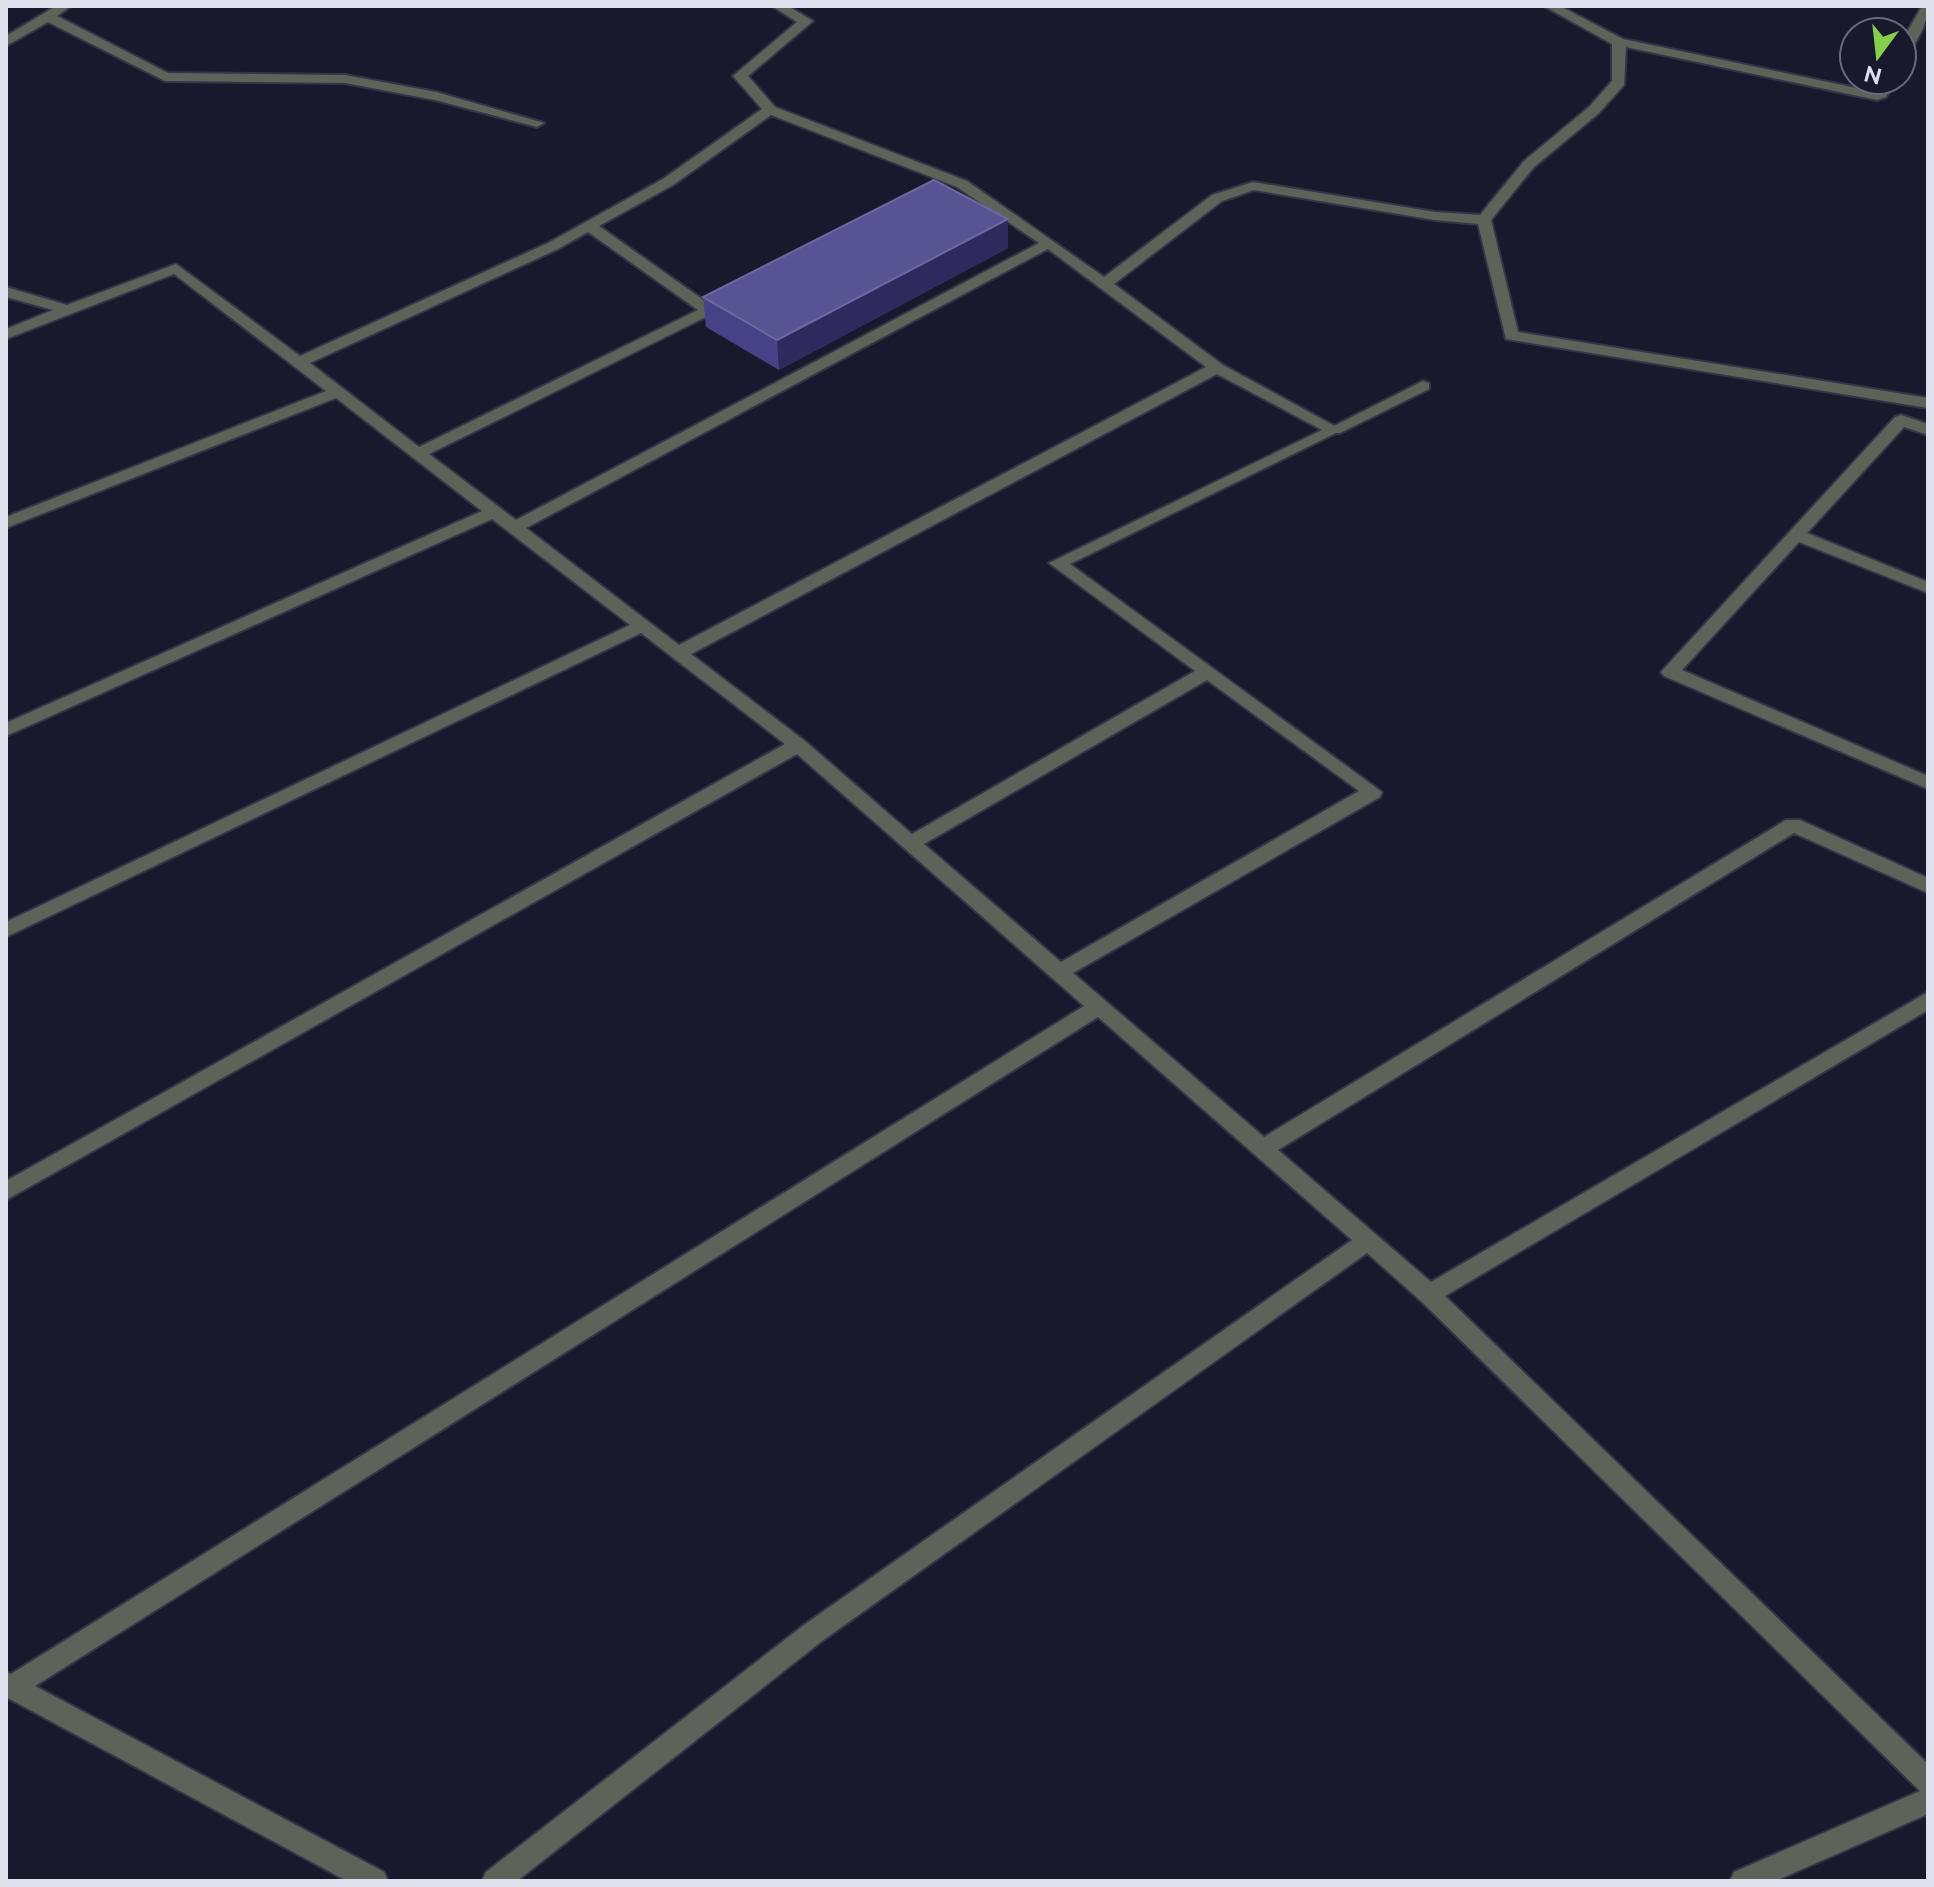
<svg xmlns="http://www.w3.org/2000/svg" width="1934" height="1887" font-family="Raleway,sans-serif">
  <style>
    .lines { fill: none; stroke-linecap: round; stroke-linejoin: round }
    .lane-casing { stroke: #353548; stroke-width: 4 }
    .street-casing { stroke: #353548; stroke-width: 4 }
    .lane { fill: #5d6359; fill-rule: evenodd }
    .street { fill: #5d6359; fill-rule: evenodd }
    .wall { fill: #474287 }
    .shaded-wall { fill: #2e2a5e }
    .building { fill: #585392; stroke: #6d69a0; stroke-width: 2 }
  </style>
  <rect width="100%" height="100%" fill="#19192d"/>
  <g class="lines">
    <g class="lane-casing">
      <polygon id="lane" points="1423,381 1429,383 1429,389 1340,433 1328,433 1326,430"/>
    </g>
    <g class="street-casing">
      <g id="street">
        <polygon points="56,6 71,6 57,16 168,73 345,75 436,92 544,123 537,127 435,100 345,83 165,81 48,22 6,46 6,36"/>
        <path d="M772,6h16l25,15 -65,55 27,31 192,74 137,96 108,-82 41,-13 182,30 45,3 44,-54 65,-54 23,-26v-37l-68,-38h16l63,33 252,53 6,-12h14l-9,17 -9,3 -251,-53 -2,38 -25,28 -65,54 -43,53 27,112 410,66v10l-422,-69 -28,-115 -43,-4 -181,-30 -32,11 -108,83 109,81 119,65 -272,134 312,228 -2,5 -307,176 191,164 522,-317h14l128,58v15l-134,-60 -516,317 153,132 497,-290v18l-483,286 483,468v50l-153,67h-45l4,-9 186,-81 -499,-490 -54,-48 -545,388 -305,240h-35l4,-9 318,-247 548,-385 -254,-223 -1063,669 349,186 4,9h-41l-341,-184v-25l5,2 1073,-668 -287,-252 -791,446v-19l779,-437 -144,-111 -635,304v-15l624,-297 -138,-106 -486,217v-13l476,-212 -146,-113 -330,130v-11l320,-126 -152,-117 -168,65v-10l47,-19 -47,-13v-10l61,18 109,-41 124,92 248,-113 115,-64 99,-70 -29,-33 64,-54zM771,115l186,72 82,56 -523,277 -87,-66 305,-151 3,-3 -8,-5 -20,9 -110,-78 74,-41zM588,232l110,78 -279,137 -109,-84 248,-114zM1048,249l158,118 -527,278 -153,-117zM1217,374l105,56 -273,133 146,108 -283,163 -107,-93 -114,-87zM1207,680l152,111 -298,171 -137,-118z"/>
        <path d="M1922,6h6c0,16 -12,42 -26,50v-15z"/>
        <polygon points="1901,415 1928,424 1928,435 1904,427 1807,533 1928,582 1928,593 1799,542 1682,670 1928,776 1928,789 1664,676 1661,672 1895,417"/>
      </g>
    </g>
    <use href="#lane" class="lane"/>
    <use href="#street" class="street"/>
  </g>
  <polygon class="wall" points="1008,248 779,370 706,327 703,297"/>
  <polygon class="shaded-wall" points="1008,219 1008,248 779,370 777,340"/>
  <polygon class="building" points="934,180 1008,219 777,340 703,297"/>
  <rect width="1934" height="1887" fill="none" stroke="#dfe0ee" stroke-width="16"/>
  <g transform="translate(1878 56) rotate(195)"><circle r="38" fill="#19192d" stroke="#68697a" stroke-width="2"/>
  <path d="M0-6L14 30L0 20L-14 30Z" fill="#85cf4c"/>
  <text y="-12" font-size="22" font-weight="bold" text-anchor="middle" fill="#dfe0ee">N</text>
  </g>
</svg>
